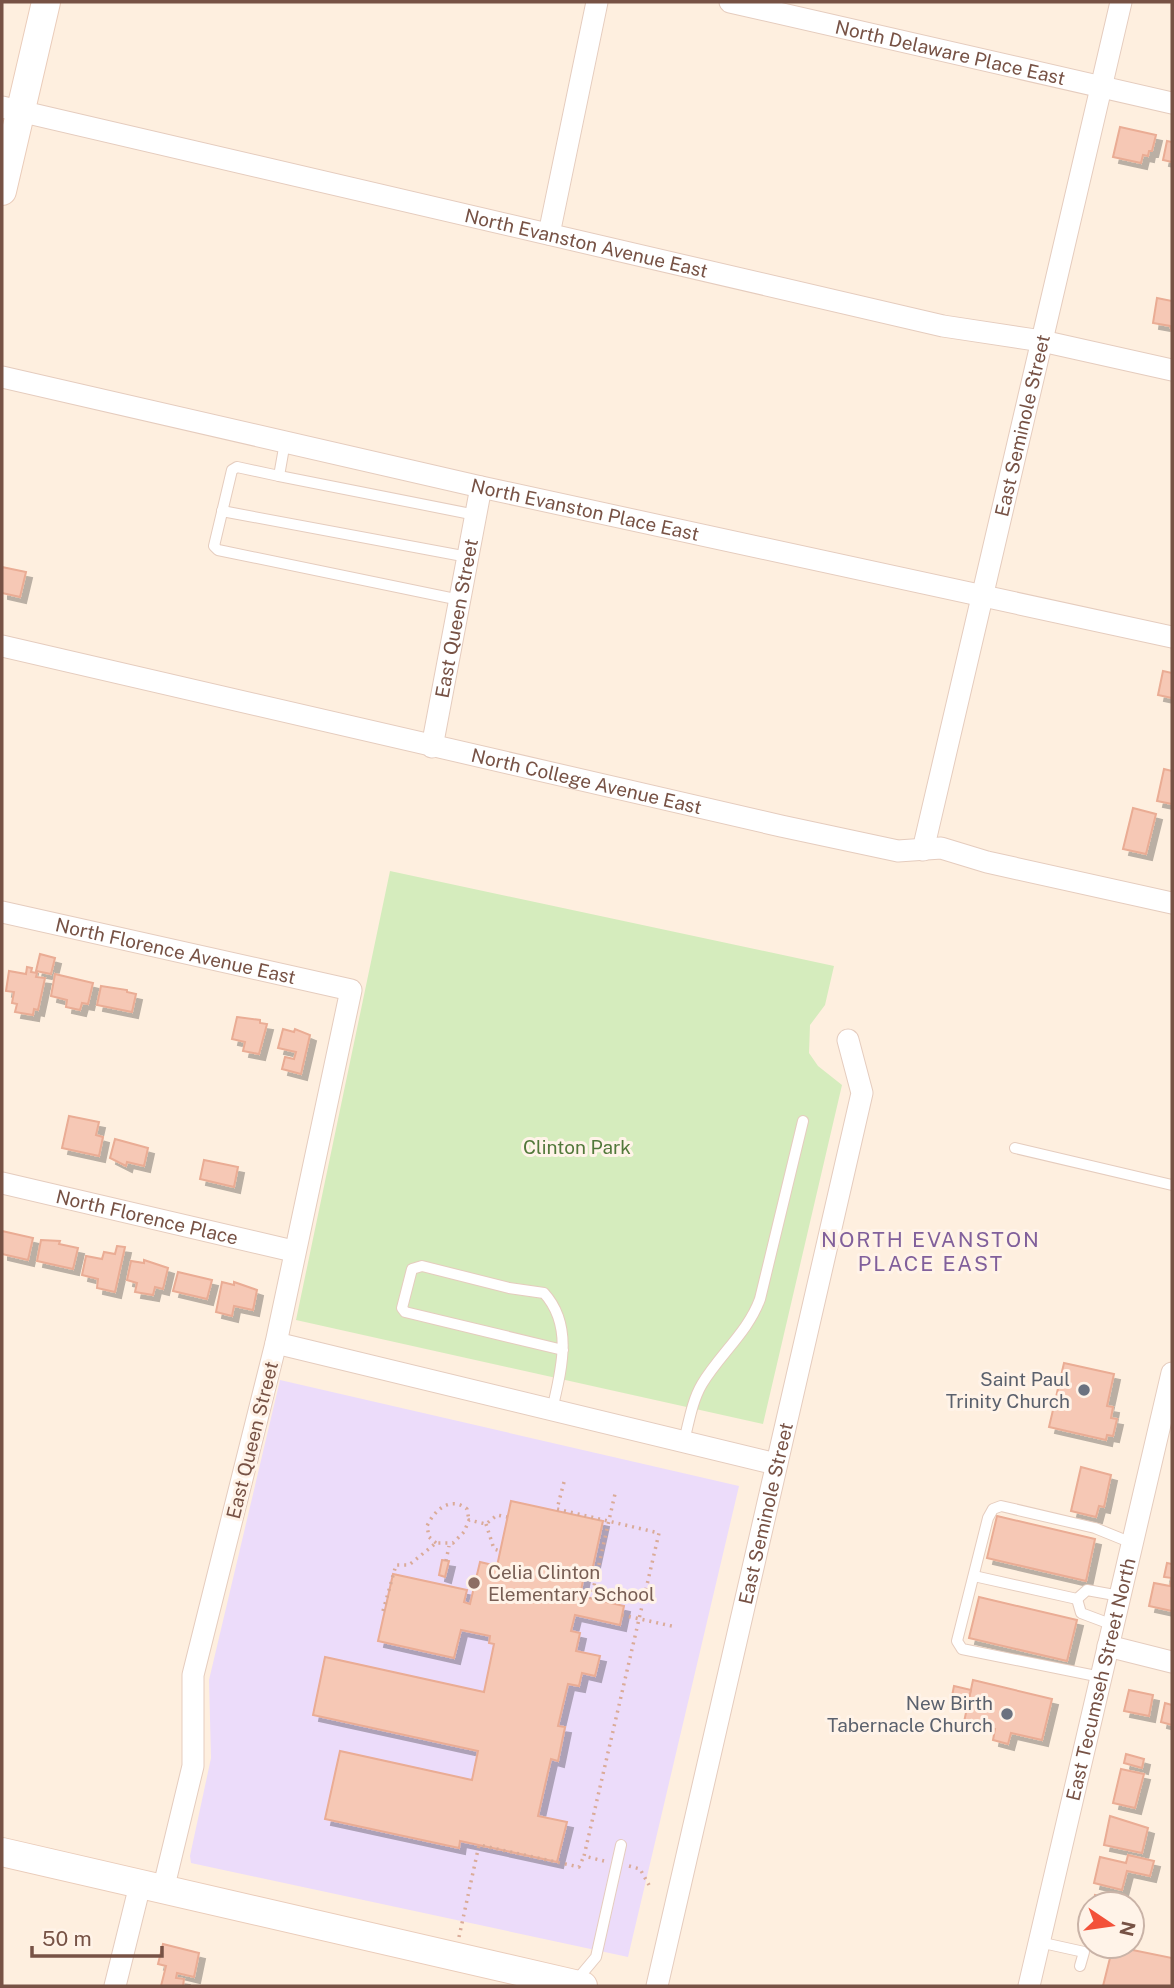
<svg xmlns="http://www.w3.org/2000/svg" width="1174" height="1988" font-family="'Public Sans',sans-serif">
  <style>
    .education { fill: #ecdcfa }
    .green { fill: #d5ecbd }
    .building { fill: #f6c8b5; stroke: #eaac94; stroke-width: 2; filter: url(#shadow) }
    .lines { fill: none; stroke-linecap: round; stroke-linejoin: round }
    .lane-casing { stroke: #e5ccbe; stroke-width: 12 }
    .street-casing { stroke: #e5ccbe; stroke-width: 23 }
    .secondary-casing { stroke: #eaccba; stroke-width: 30 }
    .path { stroke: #daab98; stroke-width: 3.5; stroke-dasharray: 2 5; stroke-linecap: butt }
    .lane { stroke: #fff; stroke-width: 10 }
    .street { stroke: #fff; stroke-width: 21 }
    .secondary { stroke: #fff; stroke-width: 28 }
    .worship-dot { fill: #6b7280; stroke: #fff3e8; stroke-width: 2.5 }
    .education-dot { fill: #8d6e63; stroke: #fff3e8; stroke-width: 2.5 }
    .labels { text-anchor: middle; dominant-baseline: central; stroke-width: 6; stroke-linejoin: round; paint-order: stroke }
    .street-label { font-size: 19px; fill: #775245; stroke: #fff3e8 }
    .park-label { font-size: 19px; fill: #52783a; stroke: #fff3e8 }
    .worship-label { font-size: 19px; fill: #5b616d; stroke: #fff3e8; text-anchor: end }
    .education-label { font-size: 19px; fill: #785e54; stroke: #fff3e8; text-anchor: start }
    .neighbourhood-label { font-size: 21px; letter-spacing: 2px; fill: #81609b; stroke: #fff3e8 }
  </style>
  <defs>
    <filter id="shadow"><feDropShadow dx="6" dy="6" stdDeviation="0" flood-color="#0004"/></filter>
  </defs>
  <rect width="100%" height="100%" fill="#feefdf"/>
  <polygon class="education" points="280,1380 739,1486 628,1957 191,1863 190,1856 211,1758 209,1680"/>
  <polygon class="green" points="390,871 834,966 825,1005 810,1025 809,1053 818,1066 842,1085 763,1424 296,1320"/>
  <g class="building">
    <polygon points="1120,127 1156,135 1152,151 1149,151 1148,156 1143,155 1141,163 1113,157"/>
    <polygon points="1167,141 1172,142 1172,162 1163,160"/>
    <polygon points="1157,298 1172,301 1172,332 1170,326 1153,323"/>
    <polygon points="2,567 26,572 20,597 2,593"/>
    <polygon points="1163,671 1172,673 1172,698 1158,695"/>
    <polygon points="1164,769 1172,771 1172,804 1157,801"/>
    <polygon points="1133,808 1156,814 1146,854 1123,849"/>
    <polygon points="40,954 55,958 51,974 36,971"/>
    <polygon points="27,967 32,968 31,972 37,973 36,977 45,978 38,1010 34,1009 33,1015 15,1012 17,1004 12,1003 14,992 6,991 9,971 26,974"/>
    <polygon points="55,974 93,983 88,1004 82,1003 80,1010 66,1007 67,1000 51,996"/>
    <polygon points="101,986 127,990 127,992 136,994 132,1012 97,1005"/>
    <polygon points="237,1017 260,1020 260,1023 267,1024 259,1054 243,1051 245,1042 232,1039"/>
    <polygon points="283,1029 294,1032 295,1029 310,1035 301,1074 282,1069 285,1057 294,1059 296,1052 278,1048"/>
    <polygon points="69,1116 99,1122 96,1135 103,1137 99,1156 62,1148"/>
    <polygon points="115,1139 148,1148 144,1166 127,1162 126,1166 110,1158"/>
    <polygon points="204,1160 238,1167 234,1187 200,1179"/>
    <polygon points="2,1231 33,1238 28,1260 2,1254"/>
    <polygon points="41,1240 60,1241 59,1244 78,1248 73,1269 37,1261"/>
    <polygon points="117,1246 125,1247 115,1292 97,1288 98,1279 82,1275 86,1256 102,1259 104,1252 115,1254"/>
    <polygon points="144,1260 168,1268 163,1289 155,1287 153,1295 135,1292 137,1283 127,1280 131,1261 144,1263"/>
    <polygon points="178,1272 212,1280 207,1299 173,1291"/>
    <polygon points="222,1282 234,1285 234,1282 257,1290 253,1310 234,1306 232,1316 216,1312"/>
    <polygon points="1064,1363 1114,1374 1107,1406 1113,1407 1111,1418 1117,1419 1113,1436 1107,1435 1106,1440 1049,1427"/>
    <polygon points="1081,1467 1111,1475 1104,1507 1099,1506 1096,1517 1071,1511"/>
    <polygon points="511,1501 603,1521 592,1571 585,1570 580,1596 624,1606 620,1625 575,1615 571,1631 580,1633 576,1651 600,1656 595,1676 582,1673 579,1686 568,1684 558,1726 565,1727 558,1761 551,1759 538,1816 567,1822 557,1862 460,1841 459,1848 325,1819 340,1751 472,1780 478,1751 313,1715 325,1657 484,1692 494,1644 489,1643 490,1636 461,1630 454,1658 378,1641 393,1574 467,1590 464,1602 470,1604 480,1562 497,1566"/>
    <polygon points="997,1516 1095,1539 1086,1581 987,1558"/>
    <polygon points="442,1560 449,1561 445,1577 439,1575"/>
    <polygon points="1167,1563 1172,1564 1172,1611 1149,1606 1154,1583 1170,1586 1172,1578 1164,1577"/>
    <polygon points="979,1597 1077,1620 1067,1661 969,1638"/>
    <polygon points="973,1680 1052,1699 1042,1740 1011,1733 1008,1744 993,1740 995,1729 964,1722"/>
    <polygon points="954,1686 971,1690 967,1705 951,1701"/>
    <polygon points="1129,1690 1153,1695 1149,1716 1124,1711"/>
    <polygon points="1165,1703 1172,1705 1172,1725 1161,1722"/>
    <polygon points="1126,1754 1144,1759 1142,1768 1124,1763"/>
    <polygon points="1121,1769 1144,1774 1135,1808 1113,1803"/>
    <polygon points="1110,1816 1148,1828 1142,1853 1104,1845"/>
    <polygon points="1128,1855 1154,1861 1150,1876 1127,1871 1122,1890 1094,1883 1100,1857 1126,1863"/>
    <polygon points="1095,1895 1124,1903 1124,1904 1093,1904"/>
    <polygon points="163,1944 199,1953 194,1977 177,1973 176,1978 184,1979 183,1986 161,1986 166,1966 158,1964"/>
    <polygon points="1113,1946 1172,1958 1172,1986 1103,1986"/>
  </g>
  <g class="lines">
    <g class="lane-casing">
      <g id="lane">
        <polyline points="285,442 279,476 237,467 232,470 214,546 218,550 460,600"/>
        <polyline points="279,476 476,515"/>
        <polyline points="222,511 468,557"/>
        <polyline points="1015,1148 1172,1185"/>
        <path d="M552,1410c9,-39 22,-84 -8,-117l-35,-5 -87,-22 -10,3 -10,39 3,4 158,38"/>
        <path d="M684,1441c5,-19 8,-40 18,-57 18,-30 46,-52 58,-85l43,-178"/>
        <polyline points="974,1576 1077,1599"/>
        <polyline points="1077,1599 1081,1613 1113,1625"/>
        <polyline points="1077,1599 1087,1590 1120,1596"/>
        <polyline points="1101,1677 962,1649 957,1641 988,1518 993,1509 1001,1506 1095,1528 1132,1543"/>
        <polyline points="1039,1942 1084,1952 1080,1966"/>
        <polyline points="575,1982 596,1957 621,1845"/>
      </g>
    </g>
    <g class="street-casing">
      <g id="street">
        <path id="s1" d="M730,2l442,101"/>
        <path id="s2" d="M2,107l941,219 99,15 130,29"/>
        <polyline points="549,234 597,2"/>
        <path id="s3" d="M2,377l479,110 691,150"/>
        <path id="s4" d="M2,646l779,180 117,25 43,-3 46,14 185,41"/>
        <path id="s5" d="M432,747l49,-260"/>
        <path id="s6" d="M923,850l198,-848"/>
        <path id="s7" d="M2,912l349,78 -75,353 -83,332v91l-30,124"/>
        <path id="s8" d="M2,1183l291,68"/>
        <polyline points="276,1343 776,1464"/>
        <polyline points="1108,1646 1172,1662"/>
        <polyline points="115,1986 140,1885"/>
        <path id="s9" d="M657,1986l205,-893 -14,-53"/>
        <path id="s10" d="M1029,1986l143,-613"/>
      </g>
    </g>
    <g class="secondary-casing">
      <g id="secondary">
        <polyline points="2,191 46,2"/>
        <polyline points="2,1852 583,1986"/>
      </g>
    </g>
    <g class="path">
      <polyline points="564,1482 557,1509 659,1533 584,1856 604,1861"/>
      <polyline points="486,1524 494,1549 500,1551"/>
      <path d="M436,1543l-7,-6 -2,-11c8,-17 24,-30 40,-17l2,11"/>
      <polyline points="446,1561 449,1546"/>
      <polyline points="591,1599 615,1494"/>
      <polyline points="383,1611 396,1565 409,1565 436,1543 453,1543 464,1532 469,1520 486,1524 497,1515 507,1517"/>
      <polyline points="622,1615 676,1627"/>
      <polyline points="629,1866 640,1869 649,1885"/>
      <polyline points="459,1937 479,1845 579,1867 584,1856"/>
    </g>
    <use href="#lane" class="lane"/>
    <use href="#street" class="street"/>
    <use href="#secondary" class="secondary"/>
  </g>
  <g class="worship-dot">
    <circle cx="1084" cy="1390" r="7"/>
    <circle cx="1007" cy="1714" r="7"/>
  </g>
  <circle class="education-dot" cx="474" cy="1583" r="7"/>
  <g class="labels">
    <g class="street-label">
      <text stroke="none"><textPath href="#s1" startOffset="226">North Delaware Place East</textPath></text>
      <text stroke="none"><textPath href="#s2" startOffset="600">North Evanston Avenue East</textPath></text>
      <text stroke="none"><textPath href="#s6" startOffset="436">East Seminole Street</textPath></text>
      <text stroke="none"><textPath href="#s3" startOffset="598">North Evanston Place East</textPath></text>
      <text stroke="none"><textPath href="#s5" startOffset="131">East Queen Street</textPath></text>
      <text stroke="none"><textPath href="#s4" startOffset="600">North College Avenue East</textPath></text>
      <text stroke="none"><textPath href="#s7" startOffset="178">North Florence Avenue East</textPath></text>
      <text stroke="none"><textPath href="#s8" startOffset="149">North Florence Place</textPath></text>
      <text transform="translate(252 1440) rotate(-76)">East Queen Street</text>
      <text stroke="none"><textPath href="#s9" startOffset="485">East Seminole Street</textPath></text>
      <text stroke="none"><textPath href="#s10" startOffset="315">East Tecumseh Street North</textPath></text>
    </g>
    <g class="park-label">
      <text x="577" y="1147">Clinton Park</text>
    </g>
    <g class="worship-label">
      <text x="1070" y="1379">Saint Paul<tspan x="1070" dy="22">Trinity Church</tspan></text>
      <text x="993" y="1703">New Birth<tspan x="993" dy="22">Tabernacle Church</tspan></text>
    </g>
    <g class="education-label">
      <text x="488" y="1572">Celia Clinton<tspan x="488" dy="22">Elementary School</tspan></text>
    </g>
    <g class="neighbourhood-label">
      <text x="931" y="1239">NORTH EVANSTON<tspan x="931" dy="24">PLACE EAST</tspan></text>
    </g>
  </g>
  <rect width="1174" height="1988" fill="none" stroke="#775245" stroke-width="7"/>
  <g transform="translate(1111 1925) rotate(103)"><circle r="33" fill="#fff3e8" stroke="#c9b3a7" stroke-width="2"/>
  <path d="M0-5L12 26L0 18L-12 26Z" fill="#f35139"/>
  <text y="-10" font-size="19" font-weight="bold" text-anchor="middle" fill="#775245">N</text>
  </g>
  <path d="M32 1946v10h130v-10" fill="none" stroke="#775245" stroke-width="3.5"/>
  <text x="42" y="1946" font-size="21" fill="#775245" stroke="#fff3e8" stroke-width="5" paint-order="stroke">50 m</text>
</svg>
